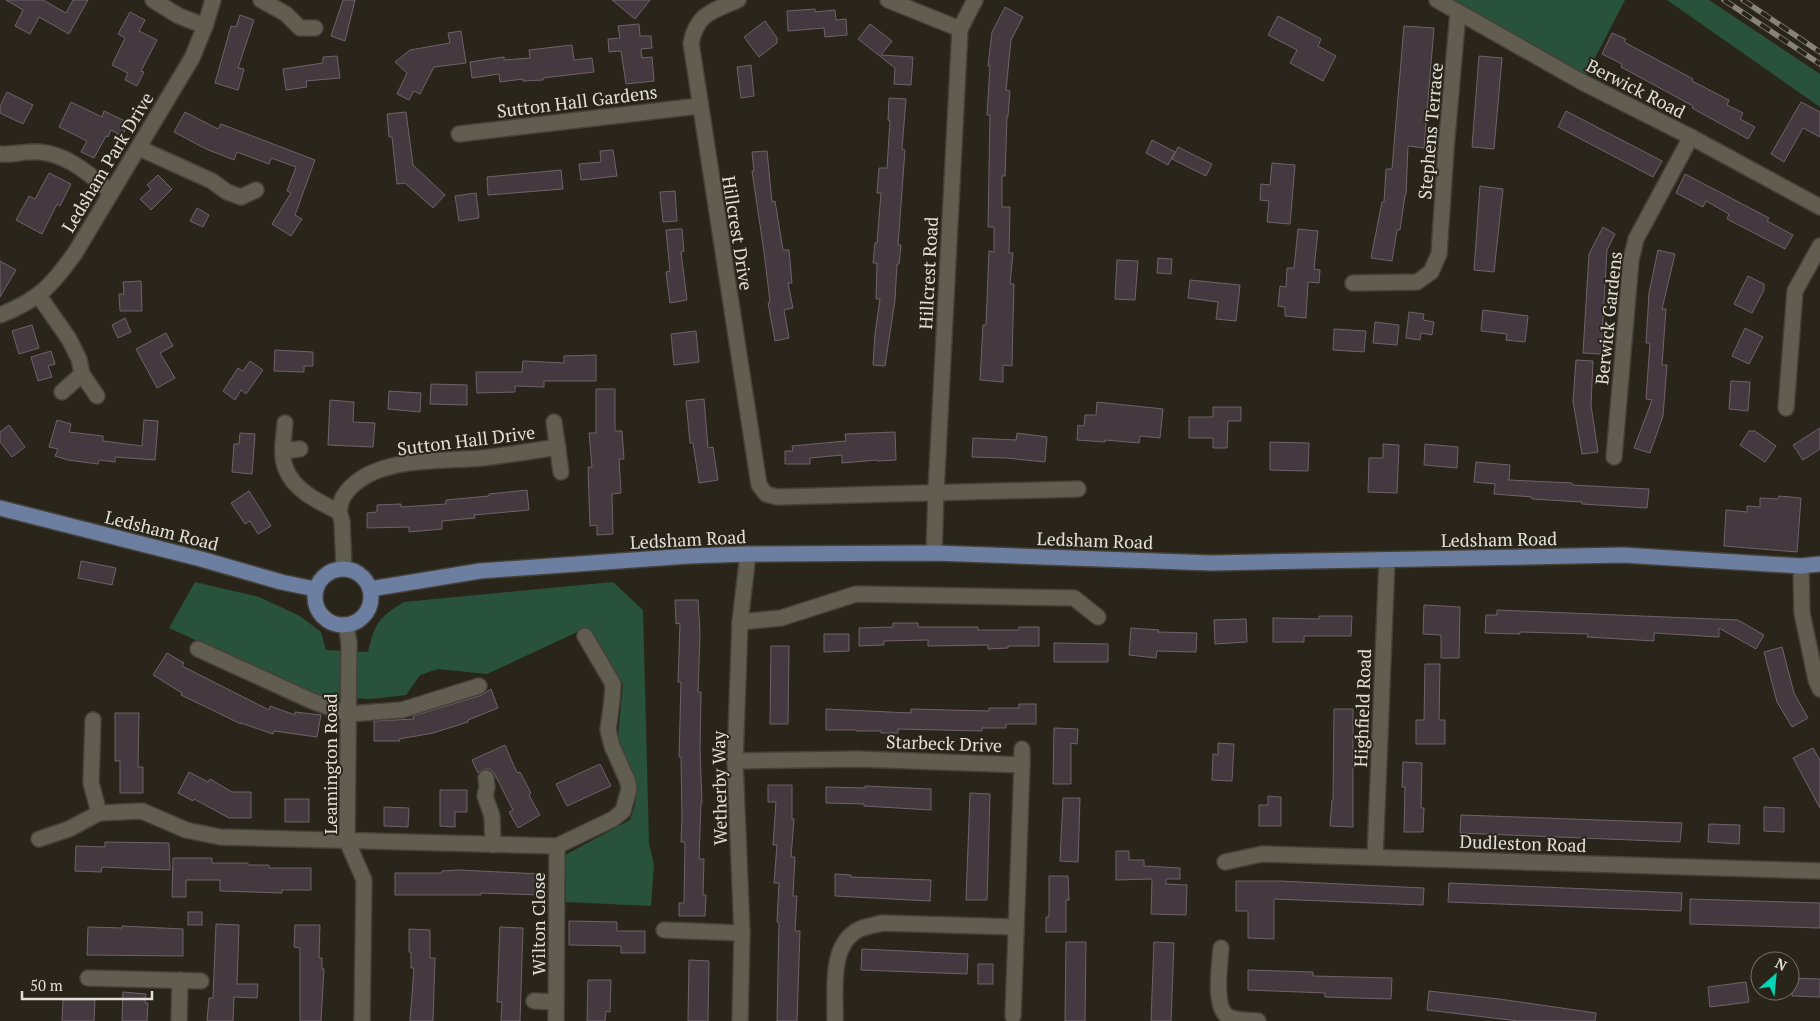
<svg xmlns="http://www.w3.org/2000/svg" width="1820" height="1021" font-family="'PT Serif',serif">
  <style>
    .green { fill: #29523c }
    .building { fill: #453940; stroke: #6f6269 }
    .lines { fill: none; stroke-linecap: round; stroke-linejoin: round }
    .minor-casing { stroke: #454038; stroke-width: 18 }
    .major-casing { stroke: #454038; stroke-width: 18 }
    .minor { stroke: #625d51; stroke-width: 15 }
    .major { stroke: #6c7fa1; stroke-width: 15 }
    .rail-casing { stroke: #87837a; stroke-width: 5.5 }
    .rail { stroke: #2a251a; stroke-width: 4; stroke-dasharray: 11; stroke-linecap: butt }
    .labels { text-anchor: middle; dominant-baseline: central; stroke-width: 4; stroke-linejoin: round; paint-order: stroke }
    .street-label { font-size: 18px; fill: #e2dfd8; stroke: #2a251a }
  </style>
  <rect width="100%" height="100%" fill="#2a251a"/>
  <g class="green">
    <polygon points="1449,0 1625,0 1586,75"/>
    <polygon points="1667,0 1709,0 1820,74 1820,107"/>
    <path d="M195,582l64,15 41,19 21,16 5,18 42,2c7,-29 10,-34 36,-50l209,-20 30,28 6,234 5,20 -3,42 -85,-4 -1,-47 65,-35 5,-15 2,-21 -19,-47 5,-53 -35,-57 -101,47 -49,-5 -18,6 -14,20 -34,4 -51,-2 -152,-69z"/>
  </g>
  <g class="building">
    <polygon points="6,0 43,0 66,13 73,0 88,0 69,34 39,17 30,34 15,26 23,10"/>
    <polygon points="343,0 355,0 345,41 331,36"/>
    <polygon points="612,0 650,0 635,19"/>
    <polygon points="1005,7 1023,17 1011,40 1006,90 1010,91 1008,116 1007,116 1005,176 1002,176 1002,207 1010,207 1009,253 1013,253 1010,284 1014,284 1013,318 1012,366 1003,365 1003,382 980,380 983,325 986,325 989,251 994,252 994,227 988,227 990,115 987,115 990,66 988,66 992,32"/>
    <polygon points="815,9 815,12 835,10 836,20 846,19 847,35 825,37 824,28 788,31 787,11"/>
    <polygon points="130,12 145,20 139,31 157,40 141,71 144,72 137,86 125,80 128,73 112,65 125,38 118,34"/>
    <polygon points="240,15 254,20 238,68 244,69 238,90 215,83 231,26 236,27"/>
    <polygon points="1278,16 1321,39 1318,46 1336,56 1323,81 1290,63 1297,50 1268,35"/>
    <polygon points="765,21 777,38 777,43 759,57 744,37"/>
    <polygon points="639,24 640,36 651,36 652,48 641,49 642,58 652,57 654,81 626,84 621,51 609,52 608,39 620,38 618,26"/>
    <polygon points="870,24 892,41 881,55 913,57 911,85 894,84 895,68 858,39"/>
    <polygon points="1404,26 1434,28 1424,148 1408,146 1406,195 1405,195 1400,230 1397,230 1392,261 1371,258 1382,202 1384,202 1386,169 1392,169"/>
    <polygon points="461,31 466,63 434,67 420,94 414,91 409,100 397,94 407,73 395,62 410,50 450,43 448,33"/>
    <polygon points="1612,33 1626,39 1624,42 1693,79 1692,81 1729,100 1727,105 1743,113 1740,119 1755,127 1748,139 1692,108 1693,106 1621,67 1622,64 1602,54"/>
    <polygon points="572,45 574,60 592,58 594,72 543,78 543,80 523,81 523,79 500,82 499,74 472,78 470,62 504,57 504,60 530,58 529,50"/>
    <polygon points="337,56 340,78 306,81 307,87 286,90 283,69 323,63 323,57"/>
    <polygon points="1479,56 1502,58 1494,149 1472,147"/>
    <polygon points="751,65 754,96 741,98 737,67"/>
    <polygon points="7,92 33,105 23,124 0,113 0,106"/>
    <polygon points="889,98 906,99 902,149 905,150 898,245 901,245 899,264 897,264 895,300 885,366 873,365 875,334 880,299 876,299 877,263 873,263 875,243 877,243 881,193 877,193 879,168 887,168 890,121 888,120"/>
    <polygon points="71,102 102,117 104,111 129,123 122,136 111,130 108,137 106,136 94,158 81,152 87,141 59,127"/>
    <polygon points="1801,102 1820,112 1820,137 1803,128 1784,162 1771,154"/>
    <polygon points="1566,111 1662,161 1653,177 1558,127"/>
    <polygon points="185,112 218,129 221,124 315,160 295,215 302,219 291,236 272,224 291,193 287,191 296,167 271,158 269,164 237,152 234,160 206,149 174,132"/>
    <polygon points="406,112 413,165 445,195 433,208 405,183 397,184 392,137 389,137 387,114"/>
    <polygon points="1152,140 1175,152 1168,165 1146,153"/>
    <polygon points="1178,147 1212,164 1206,176 1172,159"/>
    <polygon points="613,150 617,176 581,180 579,164 601,162 600,151"/>
    <polygon points="767,151 772,202 775,201 783,250 789,250 792,283 788,283 793,308 784,310 789,338 775,341 768,303 770,302 764,252 752,171 754,171 752,152"/>
    <polygon points="1272,163 1295,165 1290,224 1267,222 1269,201 1260,200 1261,184 1270,185"/>
    <polygon points="561,170 563,189 488,195 487,177"/>
    <polygon points="49,173 71,184 60,206 57,204 42,234 16,220 29,196 35,199"/>
    <polygon points="1685,174 1769,218 1767,221 1793,235 1785,249 1727,219 1729,214 1706,201 1703,207 1676,193"/>
    <polygon points="158,175 172,189 151,210 140,199 151,189 147,185"/>
    <polygon points="1480,186 1503,189 1494,272 1474,270"/>
    <polygon points="675,191 677,221 663,222 660,192"/>
    <polygon points="476,193 479,218 459,221 455,196"/>
    <polygon points="197,208 209,215 203,227 190,221"/>
    <polygon points="1603,227 1615,234 1607,250 1601,354 1583,353 1589,254"/>
    <polygon points="678,229 682,229 684,251 681,252 687,300 670,303 666,272 670,271 666,230"/>
    <polygon points="1298,229 1318,231 1314,269 1320,270 1319,283 1308,282 1306,318 1285,316 1285,307 1278,306 1280,286 1286,287 1287,268 1294,268"/>
    <polygon points="1658,250 1675,254 1662,309 1666,309 1662,365 1667,365 1663,416 1650,453 1634,448 1652,400 1646,399 1650,343 1646,343 1649,293"/>
    <polygon points="1158,258 1172,259 1171,274 1157,273"/>
    <polygon points="1117,260 1138,261 1135,300 1115,299"/>
    <polygon points="0,261 16,270 0,297"/>
    <polygon points="1748,276 1764,284 1764,290 1752,313 1734,304"/>
    <polygon points="1190,280 1240,285 1236,321 1216,319 1218,302 1188,298"/>
    <polygon points="141,281 142,311 120,311 119,294 124,294 123,282"/>
    <polygon points="1483,310 1528,316 1525,342 1506,340 1507,334 1481,331"/>
    <polygon points="1409,312 1424,314 1423,320 1434,322 1432,335 1421,333 1420,340 1406,338"/>
    <polygon points="125,318 131,332 118,338 112,325"/>
    <polygon points="1375,322 1399,325 1397,345 1373,343"/>
    <polygon points="32,325 39,348 19,354 12,331"/>
    <polygon points="1745,328 1763,337 1749,364 1732,356"/>
    <polygon points="1334,329 1366,331 1364,352 1333,350"/>
    <polygon points="696,331 699,362 674,365 671,334"/>
    <polygon points="166,333 173,346 160,353 175,378 157,388 136,349"/>
    <polygon points="275,350 313,352 313,366 304,366 304,372 274,371"/>
    <polygon points="51,351 55,364 48,366 52,377 38,381 31,357"/>
    <polygon points="596,355 596,381 544,381 544,387 515,386 515,392 477,393 476,372 522,372 523,361 564,363 564,356"/>
    <polygon points="1576,360 1593,361 1591,405 1598,452 1582,454 1573,401"/>
    <polygon points="250,361 263,370 246,394 241,390 235,400 223,391 238,368 243,371"/>
    <polygon points="1731,381 1750,382 1748,411 1729,409"/>
    <polygon points="431,384 467,385 467,405 430,404"/>
    <polygon points="596,389 615,389 615,431 622,431 624,459 619,459 621,493 612,494 613,534 597,535 597,525 590,526 588,467 592,467 589,433 596,433"/>
    <polygon points="389,391 421,393 420,412 388,409"/>
    <polygon points="704,399 708,448 713,447 718,480 699,483 693,443 690,443 686,401"/>
    <polygon points="330,400 354,402 353,422 375,423 373,447 328,445"/>
    <polygon points="1097,402 1163,409 1160,438 1140,436 1139,443 1105,440 1105,442 1077,440 1078,425 1084,426 1085,415 1096,415"/>
    <polygon points="1213,407 1241,407 1241,421 1228,421 1227,448 1213,448 1213,438 1189,438 1189,417 1213,417"/>
    <polygon points="57,420 71,424 69,432 103,436 103,441 142,446 144,420 158,421 155,460 115,457 115,462 99,460 98,464 68,460 55,456 58,449 49,447"/>
    <polygon points="9,425 25,447 12,457 0,442 0,432"/>
    <polygon points="1820,428 1820,449 1803,460 1793,445"/>
    <polygon points="1749,431 1755,431 1776,446 1765,462 1740,445"/>
    <polygon points="895,432 896,460 877,461 877,460 842,463 842,455 810,458 810,464 785,464 785,451 793,451 792,446 846,441 845,434"/>
    <polygon points="240,433 255,434 252,474 232,472 234,444 239,444"/>
    <polygon points="1017,433 1047,437 1045,462 1006,458 972,457 973,438 1016,440"/>
    <polygon points="1270,442 1309,443 1308,471 1270,470"/>
    <polygon points="1383,444 1399,445 1397,493 1368,492 1369,458 1383,458"/>
    <polygon points="1425,444 1458,447 1457,468 1424,465"/>
    <polygon points="1476,462 1510,465 1509,480 1572,483 1572,485 1649,489 1647,508 1582,504 1582,502 1532,499 1532,497 1494,494 1495,484 1474,482"/>
    <polygon points="527,490 529,510 474,515 475,518 442,521 442,529 409,532 409,527 367,528 367,513 377,512 377,505 401,504 401,507 446,504 446,500 489,496 489,494"/>
    <polygon points="249,491 271,526 258,534 250,521 245,524 231,503"/>
    <polygon points="1779,496 1801,498 1797,552 1724,546 1726,510 1747,512 1747,506 1760,507 1760,498 1778,499"/>
    <polygon points="81,561 116,568 112,585 78,578"/>
    <polygon points="675,600 698,600 700,633 698,692 701,692 700,750 702,803 701,803 699,859 704,859 703,895 706,895 705,916 679,916 679,903 684,903 685,842 681,842 682,818 681,757 679,757 681,682 678,682 680,623 676,624"/>
    <polygon points="1424,605 1460,607 1459,658 1441,658 1441,635 1423,634"/>
    <polygon points="1497,610 1738,620 1764,635 1756,649 1719,628 1719,637 1654,633 1654,641 1587,637 1588,634 1520,632 1520,634 1485,633 1486,615 1497,615"/>
    <polygon points="1319,616 1352,616 1351,636 1304,636 1304,642 1273,642 1273,618 1319,619"/>
    <polygon points="1246,619 1247,642 1215,644 1214,620"/>
    <polygon points="893,623 918,623 918,627 978,627 978,630 1019,630 1019,627 1039,627 1039,646 1008,646 1008,648 988,649 988,645 928,646 928,640 884,641 884,645 859,646 859,628 893,627"/>
    <polygon points="1131,628 1159,630 1158,632 1197,633 1196,652 1157,651 1156,658 1129,655"/>
    <polygon points="824,634 849,634 849,651 824,652"/>
    <polygon points="1054,643 1108,644 1108,662 1054,662"/>
    <polygon points="771,646 789,646 788,724 770,724"/>
    <polygon points="1782,647 1794,693 1808,718 1792,727 1777,702 1764,652"/>
    <polygon points="167,653 184,663 182,666 269,710 270,706 295,715 295,712 321,715 317,737 274,731 273,734 241,723 241,724 181,695 182,693 153,675"/>
    <polygon points="1425,664 1440,664 1439,720 1445,720 1445,744 1416,744 1416,720 1424,720"/>
    <polygon points="491,689 498,708 468,720 468,722 433,733 399,739 400,741 374,741 374,721 414,719 413,716 482,695"/>
    <polygon points="1019,704 1036,704 1036,724 1006,724 1006,728 982,728 982,731 898,729 898,733 881,733 881,731 856,731 856,730 826,730 826,709 911,713 911,709 989,711 989,708 1019,708"/>
    <polygon points="1334,709 1353,709 1353,827 1330,826 1332,800 1333,800"/>
    <polygon points="115,713 139,713 138,767 143,767 143,793 120,793 120,761 115,761"/>
    <polygon points="1054,728 1078,729 1077,744 1071,743 1071,784 1053,784"/>
    <polygon points="1218,743 1234,744 1232,781 1212,780 1213,754 1218,755"/>
    <polygon points="505,745 517,773 520,772 531,793 529,795 540,815 518,828 509,812 513,810 494,773 490,769 485,769 478,773 472,760"/>
    <polygon points="1813,748 1820,760 1820,808 1793,758"/>
    <polygon points="1403,762 1422,763 1421,808 1424,808 1423,832 1404,832 1405,787 1402,787"/>
    <polygon points="600,764 611,786 567,806 556,784"/>
    <polygon points="189,772 208,782 210,779 232,792 251,792 251,818 229,818 194,799 193,801 178,793"/>
    <polygon points="768,785 792,785 792,819 794,819 791,857 795,857 793,896 797,896 795,931 800,931 797,1021 777,1021 779,922 777,922 779,883 774,883 777,845 773,845 776,802 768,802"/>
    <polygon points="865,786 931,789 931,810 864,806 864,804 826,803 826,787 865,788"/>
    <polygon points="440,790 467,790 467,812 455,812 455,827 440,826"/>
    <polygon points="970,793 990,794 987,900 966,900"/>
    <polygon points="1268,796 1281,797 1281,826 1259,826 1259,805 1268,805"/>
    <polygon points="1063,798 1080,798 1078,862 1060,861"/>
    <rect x="285" y="799" width="24" height="23"/>
    <polygon points="384,807 409,808 408,827 384,826"/>
    <polygon points="1764,807 1784,808 1784,832 1764,831"/>
    <polygon points="1461,815 1682,823 1680,842 1460,833"/>
    <polygon points="1709,824 1740,825 1739,844 1708,842"/>
    <polygon points="105,842 169,843 170,870 102,867 101,872 75,871 76,846 105,847"/>
    <polygon points="1116,851 1129,851 1129,860 1144,860 1144,866 1180,868 1180,879 1166,879 1166,884 1187,885 1186,915 1151,914 1152,879 1116,880"/>
    <polygon points="173,858 212,858 212,863 248,863 248,865 269,865 269,868 311,868 311,890 282,890 282,893 220,891 220,880 186,880 186,897 172,897"/>
    <polygon points="459,870 541,874 541,895 481,893 481,895 395,895 395,873 442,873 442,871"/>
    <polygon points="835,874 851,875 851,877 931,880 930,901 835,896"/>
    <polygon points="1049,876 1068,876 1069,900 1066,900 1066,932 1046,932 1046,917 1049,917"/>
    <polygon points="1236,881 1280,881 1424,888 1423,905 1274,899 1274,939 1248,938 1248,911 1236,911"/>
    <polygon points="1449,883 1682,893 1681,911 1448,902"/>
    <polygon points="1690,899 1820,903 1820,928 1690,924"/>
    <rect x="188" y="912" width="14" height="13"/>
    <polygon points="569,921 617,922 617,931 645,931 645,953 621,953 621,946 569,945"/>
    <polygon points="216,924 239,925 237,984 258,984 257,998 234,997 233,1021 207,1021 209,998 213,998"/>
    <polygon points="295,925 320,925 319,958 322,958 322,969 324,969 321,1021 300,1021 300,948 294,947"/>
    <polygon points="122,926 183,929 183,956 87,955 88,927 122,928"/>
    <polygon points="500,927 523,928 520,1021 501,1021 502,1002 497,1002"/>
    <polygon points="409,929 430,930 430,958 435,958 433,1021 410,1021 414,968 411,968 411,952 409,952"/>
    <polygon points="1066,942 1086,942 1085,1021 1065,1021"/>
    <polygon points="1154,942 1174,943 1171,1021 1151,1021"/>
    <polygon points="862,949 968,954 967,974 861,970"/>
    <polygon points="689,960 709,961 708,1021 688,1021"/>
    <rect x="978" y="964" width="15" height="20"/>
    <polygon points="1248,970 1313,972 1313,976 1392,978 1391,999 1325,997 1325,993 1248,990"/>
    <polygon points="1792,978 1820,979 1820,997 1792,996"/>
    <polygon points="588,980 611,980 610,1012 606,1011 605,1021 587,1021"/>
    <polygon points="1746,982 1749,1002 1710,1007 1708,987"/>
    <polygon points="1429,991 1499,999 1596,1013 1595,1021 1518,1021 1427,1010"/>
    <polygon points="123,992 146,994 145,1003 148,1003 147,1021 122,1021"/>
    <polygon points="63,1000 95,1000 94,1021 62,1021"/>
  </g>
  <g class="lines">
    <g class="minor-casing">
      <g id="minor">
        <polyline points="153,0 179,16 205,26"/>
        <polyline points="261,0 286,14 300,28 315,28"/>
        <path d="M738,0c-25,11 -41,13 -47,43l68,442 7,9 11,3 301,-8"/>
        <polyline points="888,0 960,29"/>
        <polyline points="1437,0 1582,82 1691,137 1820,207"/>
        <polyline points="459,134 699,106"/>
        <polyline points="139,148 212,181 227,192 241,197 256,190"/>
        <path d="M0,154c13,1 26,-3 39,-2 29,2 51,23 72,40"/>
        <polyline points="1353,283 1417,282 1431,272 1439,254 1446,149 1458,12"/>
        <polyline points="39,296 69,339 79,359 82,374 97,396"/>
        <path d="M0,315c39,-15 52,-30 75,-62l117,-195 13,-32 8,-26"/>
        <polyline points="62,392 82,374"/>
        <polyline points="1786,408 1795,291 1820,246"/>
        <polyline points="554,422 561,472"/>
        <path d="M285,423c-1,14 -5,33 1,46 8,22 34,33 53,43 1,-5 2,-11 4,-15 26,-42 97,-35 139,-39 25,-3 51,-7 76,-11"/>
        <polyline points="283,451 300,449"/>
        <polyline points="1614,457 1631,260 1636,239 1691,137"/>
        <polyline points="339,512 342,521 344,568"/>
        <polyline points="934,553 936,491 960,29 975,0"/>
        <polyline points="1801,566 1802,613 1816,680 1820,689"/>
        <polyline points="740,622 781,618 856,594 1074,598 1098,617"/>
        <polyline points="346,625 349,643 347,841 364,880 362,1021"/>
        <polyline points="198,649 312,701 348,714 402,710 479,686"/>
        <polyline points="93,720 91,783 99,813"/>
        <polyline points="735,761 857,759 1022,765 1013,1016"/>
        <polyline points="1022,765 1022,749"/>
        <polyline points="486,778 487,787 485,796 492,816 493,845"/>
        <polyline points="39,839 69,829 99,813 142,811 186,830 220,837 557,846 613,819 623,811 629,789 628,782 612,746 608,730 612,700 613,684 585,636"/>
        <polyline points="1375,857 1387,560"/>
        <polyline points="1225,862 1262,854 1820,871"/>
        <polyline points="664,930 742,933"/>
        <path d="M1221,948c-1,16 -8,57 6,68 8,5 21,4 31,5"/>
        <polyline points="88,978 201,981"/>
        <polyline points="534,1001 556,1002"/>
        <polyline points="179,1021 180,980"/>
        <polyline points="556,1021 557,846"/>
        <polyline points="740,1021 742,933 735,761 740,622 748,554"/>
        <path d="M835,1021c1,-29 -7,-77 25,-92 7,-3 15,-4 22,-6l134,4"/>
      </g>
    </g>
    <g class="major-casing">
      <g id="major">
        <polyline points="0,508 201,559 281,582 315,589"/>
        <circle cx="343" cy="597" r="28"/>
        <polyline points="370,589 480,571 689,556 748,554 934,553 1212,563 1623,555 1801,566 1820,564"/>
      </g>
    </g>
    <use href="#minor" class="minor"/>
    <use href="#major" class="major"/>
    <g class="rail-casing">
      <g id="rail">
        <polyline points="1724,0 1820,64"/>
        <polyline points="1743,0 1820,52"/>
      </g>
    </g>
    <use href="#rail" class="rail"/>
  </g>
  <g class="labels">
    <g class="street-label">
      <text transform="translate(1636 88) rotate(27)">Berwick Road</text>
      <text transform="translate(577 101) rotate(-7)">Sutton Hall Gardens</text>
      <text transform="translate(1430 131) rotate(-85)">Stephens Terrace</text>
      <text transform="translate(107 162) rotate(-59)">Ledsham Park Drive</text>
      <text transform="translate(738 233) rotate(81)">Hillcrest Drive</text>
      <text transform="translate(928 273) rotate(-87)">Hillcrest Road</text>
      <text transform="translate(1608 318) rotate(-84)">Berwick Gardens</text>
      <text transform="translate(466 440) rotate(-7)">Sutton Hall Drive</text>
      <text transform="translate(162 530) rotate(14)">Ledsham Road</text>
      <text transform="translate(688 539) rotate(-3)">Ledsham Road</text>
      <text transform="translate(1499 539) rotate(-1)">Ledsham Road</text>
      <text transform="translate(1095 540) rotate(2)">Ledsham Road</text>
      <text transform="translate(1362 708) rotate(-88)">Highfield Road</text>
      <text transform="translate(944 743) rotate(2)">Starbeck Drive</text>
      <text transform="translate(330 764) rotate(-90)">Leamington Road</text>
      <text transform="translate(719 788) rotate(-91)">Wetherby Way</text>
      <text transform="translate(1523 843) rotate(2)">Dudleston Road</text>
      <text transform="translate(538 924) rotate(-90)">Wilton Close</text>
    </g>
  </g>
  <g transform="translate(1775 976) rotate(27)"><circle r="24" fill="#2a251a" stroke="#746f66"/>
  <path d="M0-4L9 19L0 12L-9 19Z" fill="#01d5b6"/>
  <text y="-8" font-size="14" font-weight="bold" text-anchor="middle" fill="#e2dfd8">N</text>
  </g>
  <path d="M22 991v8h130v-8" fill="none" stroke="#e2dfd8" stroke-width="2.5"/>
  <text x="30" y="991" font-size="15" fill="#e2dfd8" stroke="#2a251a" stroke-width="4" paint-order="stroke">50 m</text>
</svg>
